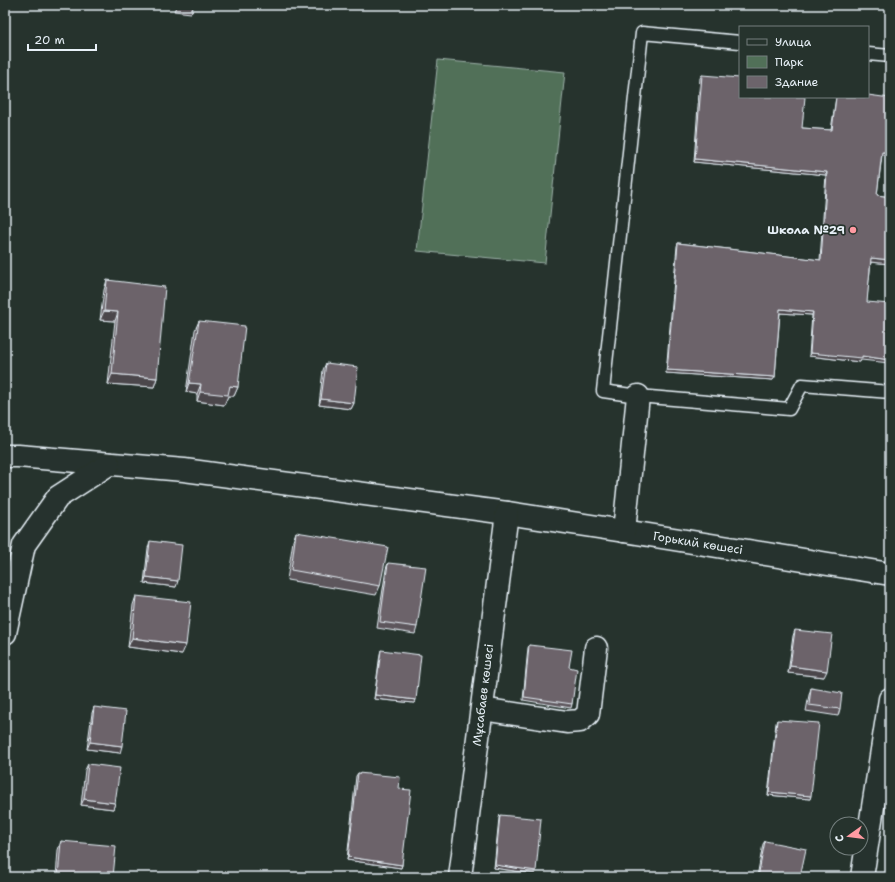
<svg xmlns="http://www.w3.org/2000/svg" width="895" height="882" font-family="'Shantell Sans',sans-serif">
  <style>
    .green { fill: #517058; stroke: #9cb0a8 }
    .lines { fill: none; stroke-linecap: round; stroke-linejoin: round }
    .service-casing { stroke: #e8f1f8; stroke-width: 15 }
    .minor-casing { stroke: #e8f1f8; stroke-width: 25 }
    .service { stroke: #26332d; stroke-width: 12 }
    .minor { stroke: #26332d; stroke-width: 22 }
    .wall { fill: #5d565c; stroke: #e8f1f8 }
    .shaded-wall { fill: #4c464b; stroke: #e8f1f8 }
    .building { fill: #6c646b; stroke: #e8f1f8 }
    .poi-dot { fill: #ff9aa2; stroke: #26332d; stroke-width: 1.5 }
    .labels { text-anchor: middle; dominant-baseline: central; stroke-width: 3.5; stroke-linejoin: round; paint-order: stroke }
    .poi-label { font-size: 12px; font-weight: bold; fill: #e8f1f8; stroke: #26332d; text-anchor: end }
    .street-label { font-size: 12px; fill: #e8f1f8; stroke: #26332d }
  </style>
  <rect width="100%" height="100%" fill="#26332d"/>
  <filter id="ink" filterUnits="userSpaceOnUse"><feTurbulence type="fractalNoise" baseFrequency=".025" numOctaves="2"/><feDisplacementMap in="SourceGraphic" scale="8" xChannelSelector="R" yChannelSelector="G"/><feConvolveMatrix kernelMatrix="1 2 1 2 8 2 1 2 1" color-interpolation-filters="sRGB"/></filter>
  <g filter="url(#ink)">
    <polygon class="green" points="438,60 565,72 545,263 417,251"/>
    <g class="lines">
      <g class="service-casing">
        <g id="service">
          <polyline points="740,42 642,33 603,391 638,396 789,409 802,385 890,392"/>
          <polyline points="868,54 890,56"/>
        </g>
      </g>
      <g class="minor-casing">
        <g id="minor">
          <polyline points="5,456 18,456 184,470 507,513 624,531 890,574"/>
          <polyline points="624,531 638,396"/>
          <polyline points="5,633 24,545 58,497 109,464"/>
          <polyline points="482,709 567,722 580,721 588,714 596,648"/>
          <polyline points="460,877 507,513"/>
          <polyline points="862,877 890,699"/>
        </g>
      </g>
      <use href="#service" class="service"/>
      <use href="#minor" class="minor"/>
    </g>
    <g class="wall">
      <polygon points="702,75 802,128 831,130 836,97 868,97 882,155 877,195 890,197 890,264 871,262 860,362 809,356 812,315 780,313 775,377 773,380 666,373 677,246 678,243 820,260 826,175 694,162 700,78"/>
      <polygon points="107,280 157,378 154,387 108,384 115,321 100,320 104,290"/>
      <polygon points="199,321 238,387 234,396 228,396 224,405 197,401 197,394 186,392 195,330"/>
      <polygon points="326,363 354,403 351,409 319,405 323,370"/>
      <polygon points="296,532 380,586 376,595 287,580 293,541"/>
      <polygon points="150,541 176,587 144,583 148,548"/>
      <polygon points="388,563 417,627 415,634 377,628 386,569"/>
      <polygon points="136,596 182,654 128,647 133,605"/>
      <polygon points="795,630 824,677 788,673 793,636"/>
      <polygon points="529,645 569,667 572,704 571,708 523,700 528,648"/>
      <polygon points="381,650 416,700 414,703 374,699 380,654"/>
      <polygon points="811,688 840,709 838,716 806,711 809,695"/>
      <polygon points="94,707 120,753 87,749 92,713"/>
      <polygon points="777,720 810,799 768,795 776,723"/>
      <polygon points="88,764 115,803 113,809 81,805 85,770"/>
      <polygon points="358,773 399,789 402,865 401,868 347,860 356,776"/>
      <polygon points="500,815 536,871 535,874 494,868 499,818"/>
      <polygon points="61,841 113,877 56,877 58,850"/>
      <polygon points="765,841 800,877 757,877 763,844"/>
    </g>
    <g class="shaded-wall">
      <polygon points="177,5 194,5 191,13 174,11"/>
      <polygon points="882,152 890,152 890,156 881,155"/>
      <polygon points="695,159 827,172 826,175 694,162"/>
      <polygon points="871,258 890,260 890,264 870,262"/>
      <polygon points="780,309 813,312 812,315 779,313"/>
      <polygon points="104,311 118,312 115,321 100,320"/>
      <polygon points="810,353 862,356 890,360 890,363 861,360 860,362 809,356"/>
      <polygon points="667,370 775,377 773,380 666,373"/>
      <polygon points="112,374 157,378 154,387 108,384"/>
      <polygon points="189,383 201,384 197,394 186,392"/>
      <polygon points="230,386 238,387 234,396 228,396 224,405 197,401 200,392"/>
      <polygon points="321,399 354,403 351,409 319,405"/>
      <polygon points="146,577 178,581 176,587 144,583"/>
      <polygon points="132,638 186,645 182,654 128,647"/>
      <polygon points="790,666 827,671 824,677 788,673"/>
      <polygon points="375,695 416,700 414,703 374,699"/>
      <polygon points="90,742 122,746 120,753 87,749"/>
      <polygon points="769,792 811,796 810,799 768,795"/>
      <polygon points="84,799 115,803 113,809 81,805"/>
      <polygon points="348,857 402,865 401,868 347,860"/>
      <polygon points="495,865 536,871 535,874 494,868"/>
    </g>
    <g class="building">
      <polygon points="702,75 740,78 740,97 805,97 802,128 832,130 836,97 868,97 868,95 890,98 890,152 882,152 877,195 890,197 890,260 871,258 867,302 890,304 890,360 862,356 862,358 810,353 813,312 780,309 775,377 667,370 678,243 821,260 827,172 695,159"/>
      <polygon points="107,280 165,287 157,378 112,374 118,312 104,311"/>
      <polygon points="199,321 245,326 238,387 230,386 228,395 200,392 201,384 189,383"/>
      <polygon points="326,363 358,367 354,403 321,399"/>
      <polygon points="296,532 388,547 380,586 291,570"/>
      <polygon points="150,541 182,545 178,581 146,577"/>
      <polygon points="388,563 426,567 417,627 380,622"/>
      <polygon points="136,596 191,602 186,645 132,638"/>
      <polygon points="795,630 832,634 827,671 790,666"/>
      <polygon points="529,645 572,650 569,667 577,669 572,704 524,697"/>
      <polygon points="381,650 421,655 416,700 375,695"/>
      <polygon points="811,688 842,693 840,709 809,705"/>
      <polygon points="94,707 126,711 122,746 90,742"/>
      <polygon points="777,720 819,723 811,796 769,792"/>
      <polygon points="88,764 120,768 115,803 84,799"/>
      <polygon points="358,773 400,777 399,789 411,790 402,865 348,857"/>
      <polygon points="500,815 541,819 536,871 495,865"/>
      <polygon points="61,841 116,846 113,877 58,877"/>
      <polygon points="765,841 806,849 800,877 758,877"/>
    </g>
  </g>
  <circle class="poi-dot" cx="853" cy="230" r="4"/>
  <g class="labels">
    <g class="poi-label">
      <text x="845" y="230">Школа №29</text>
    </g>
    <g class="street-label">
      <text transform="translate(698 543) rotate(9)">Горький көшесі</text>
      <text transform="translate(483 695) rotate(-83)">Мұсабаев көшесі</text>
    </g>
  </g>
  <rect width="895" height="882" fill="none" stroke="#26332d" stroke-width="20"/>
  <rect x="10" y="10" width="875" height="862" fill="none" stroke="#e8f1f8" stroke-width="1.5" filter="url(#ink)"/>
  <rect x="739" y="26" width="130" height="72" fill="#26332d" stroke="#747f7e"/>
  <rect x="747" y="39" width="20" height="6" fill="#26332d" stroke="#747f7e"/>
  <text x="775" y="46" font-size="12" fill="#e8f1f8">Улица</text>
  <rect x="747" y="56" width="20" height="12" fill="#517058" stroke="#747f7e"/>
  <text x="775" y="66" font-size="12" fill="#e8f1f8">Парк</text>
  <rect x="747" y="76" width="20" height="12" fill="#6c646b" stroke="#747f7e"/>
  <text x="775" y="86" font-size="12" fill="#e8f1f8">Здание</text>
  <g transform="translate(849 836) rotate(256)"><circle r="19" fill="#26332d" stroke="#747f7e"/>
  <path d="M0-3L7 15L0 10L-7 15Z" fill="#ff9aa2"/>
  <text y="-6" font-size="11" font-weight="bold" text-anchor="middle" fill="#e8f1f8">С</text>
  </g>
  <path d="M28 44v6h68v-6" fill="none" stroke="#e8f1f8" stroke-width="2"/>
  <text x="34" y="44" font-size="12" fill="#e8f1f8" stroke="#26332d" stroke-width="3" paint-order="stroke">20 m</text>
</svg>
